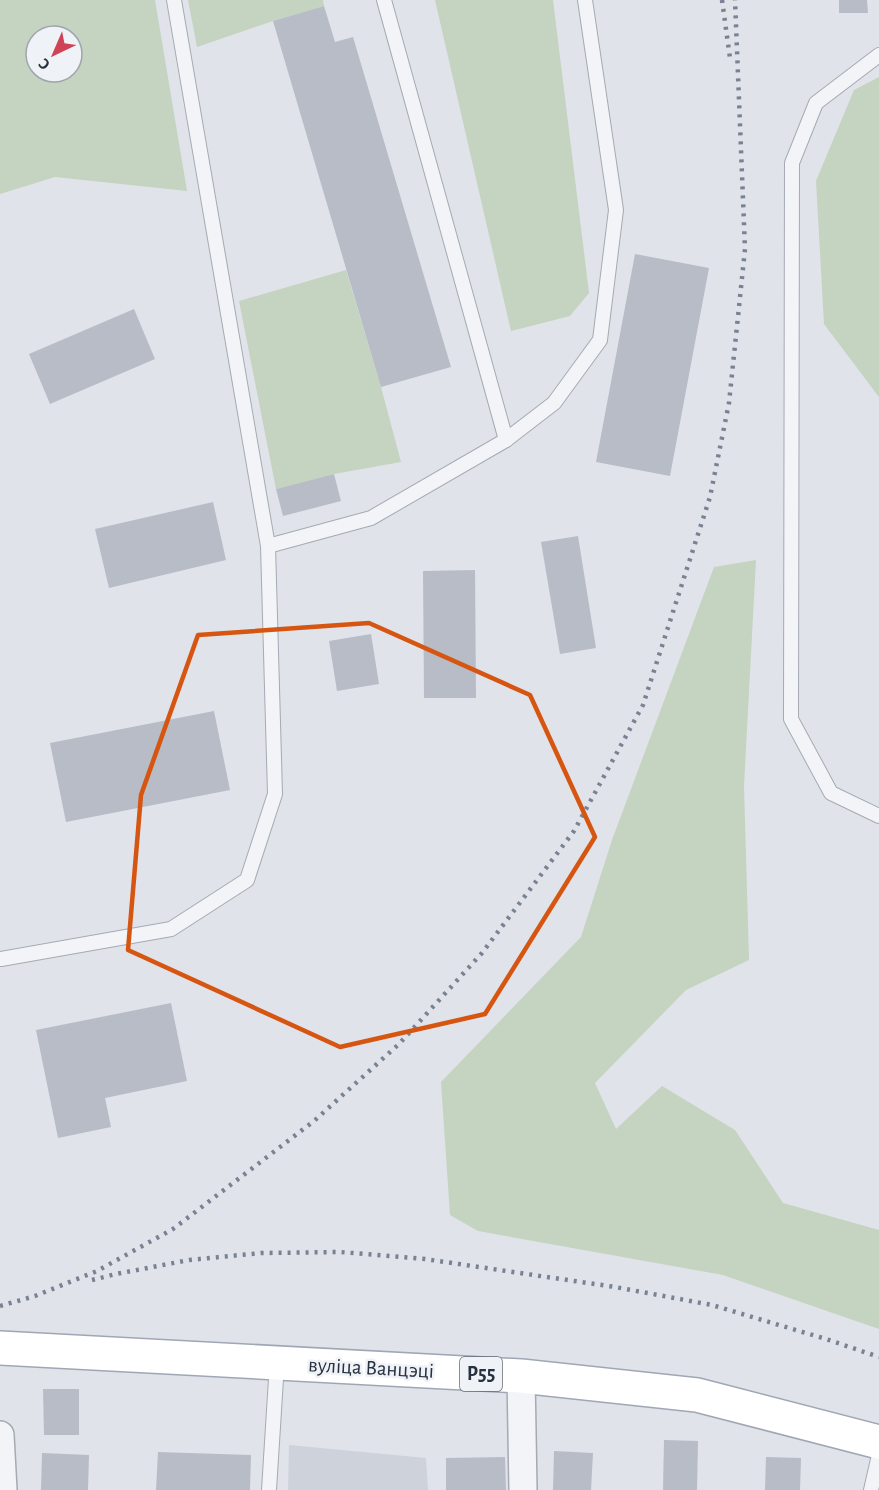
<svg xmlns="http://www.w3.org/2000/svg" width="879" height="1490" font-family="'Alegreya Sans',sans-serif">
  <style>
    .built { fill: #ced2db }
    .green { fill: #c5d3c1; fill-rule: evenodd }
    .building { fill: #b7bcc6 }
    .lines { fill: none; stroke-linecap: round; stroke-linejoin: round }
    .lane-casing { stroke: #a5aab3; stroke-width: 16 }
    .street-casing { stroke: #a5aab3; stroke-width: 30 }
    .primary-casing { stroke: #9fa7b5; stroke-width: 36 }
    .lane { stroke: #f2f4f7; stroke-width: 14 }
    .street { stroke: #f2f4f7; stroke-width: 27 }
    .primary { stroke: #fff; stroke-width: 33 }
    .rail { stroke: #798293; stroke-width: 4.5; stroke-dasharray: 3 6; stroke-linecap: butt }
    .marked { fill: none; stroke: #d55511; stroke-width: 4.5; stroke-linejoin: round }
    .labels { text-anchor: middle; dominant-baseline: central; stroke-width: 5; stroke-linejoin: round; paint-order: stroke }
    .shield { fill: #eff2f6; stroke: #646b77; stroke-width: 1.5 }
    .shield-label { font-size: 20px; font-weight: bold; fill: #283140 }
    .street-label { font-size: 21px; fill: #283140; stroke: #eff2f6 }
  </style>
  <rect width="100%" height="100%" fill="#e0e3e9"/>
  <polygon class="built" points="289,1445 426,1458 428,1490 288,1490"/>
  <g class="green">
    <path d="M0,0h155l32,191 -132,-14 -55,17zM36,36h36v36h-36z"/>
    <polygon points="188,0 323,0 324,6 273,21 197,47"/>
    <polygon points="435,0 553,0 589,293 570,316 511,331"/>
    <polygon points="879,77 879,397 824,324 816,181 854,90"/>
    <polygon points="346,270 381,387 401,462 334,474 276,489 239,301"/>
    <polygon points="756,560 744,786 749,960 686,990 595,1083 616,1129 662,1086 735,1130 783,1203 879,1230 879,1329 723,1275 478,1231 450,1215 441,1082 581,937 612,840 714,567"/>
  </g>
  <g class="building">
    <polygon points="839,0 867,0 868,13 839,13"/>
    <polygon points="324,6 335,42 353,37 451,367 381,387 273,21"/>
    <polygon points="635,254 709,268 670,476 596,462"/>
    <polygon points="134,309 155,359 50,404 29,354"/>
    <polygon points="334,474 341,501 283,516 276,489"/>
    <polygon points="213,502 226,560 109,588 95,529"/>
    <polygon points="578,536 596,648 560,654 541,542"/>
    <polygon points="475,570 476,698 424,698 423,571"/>
    <polygon points="371,634 379,684 337,691 329,641"/>
    <polygon points="214,711 230,790 66,822 50,743"/>
    <polygon points="171,1003 187,1081 105,1098 111,1127 58,1138 36,1030"/>
    <polygon points="43,1389 79,1389 79,1435 44,1435"/>
    <polygon points="664,1440 698,1441 697,1490 663,1490"/>
    <polygon points="554,1451 593,1453 591,1490 553,1490"/>
    <polygon points="158,1452 251,1455 250,1490 156,1490"/>
    <polygon points="42,1453 89,1455 88,1490 41,1490"/>
    <polygon points="505,1457 506,1490 446,1490 446,1458"/>
    <polygon points="766,1457 801,1458 800,1490 765,1490"/>
  </g>
  <g class="lines">
    <g class="lane-casing">
      <g id="lane">
        <polyline points="879,55 816,103 792,163 791,719 831,793 879,816"/>
        <polyline points="506,440 554,403 600,340 616,210 585,0"/>
        <polyline points="268,546 371,518 506,440 384,0"/>
        <polyline points="1,959 171,929 247,880 275,794 268,546 174,0"/>
        <polyline points="269,1490 277,1363"/>
        <polyline points="871,1490 879,1455"/>
      </g>
    </g>
    <g class="street-casing">
      <g id="street">
        <polyline points="521,1376 523,1490"/>
        <polyline points="0,1435 3,1490"/>
      </g>
    </g>
    <g class="primary-casing">
      <polyline id="primary" points="0,1348 521,1376 697,1395 879,1442"/>
    </g>
    <use href="#lane" class="lane"/>
    <use href="#street" class="street"/>
    <use href="#primary" class="primary"/>
    <g class="rail">
      <polyline points="722,0 730,58"/>
      <polyline points="92,1280 116,1274 189,1260 261,1253 340,1252 425,1259 615,1287 712,1305 826,1339 879,1357"/>
      <polyline points="0,1306 35,1296 97,1271 173,1229 314,1121 399,1044 482,953 574,831 643,705 710,497 729,403 745,249 735,0"/>
    </g>
  </g>
  <path class="marked" d="M369,623l161,72 65,142 -110,177 -145,33 -212,-97 13,-155 57,-160z"/>
  <g class="labels">
    <rect class="shield" x="460" y="1357" width="42" height="34" rx="4.5"/>
    <g class="shield-label">
      <text x="481" y="1374">Р55</text>
    </g>
    <g class="street-label">
      <text transform="translate(371 1368) rotate(3)">вуліца Ванцэці</text>
    </g>
  </g>
  <g transform="translate(54 54) rotate(224)"><circle r="28" fill="#eff2f6" stroke="#9fa5ad" stroke-width="1.5"/>
  <path d="M0-4.5L10 22L0 15L-10 22Z" fill="#d04357"/>
  <text y="-9" font-size="16" font-weight="bold" text-anchor="middle" fill="#283140">С</text>
  </g>
</svg>
